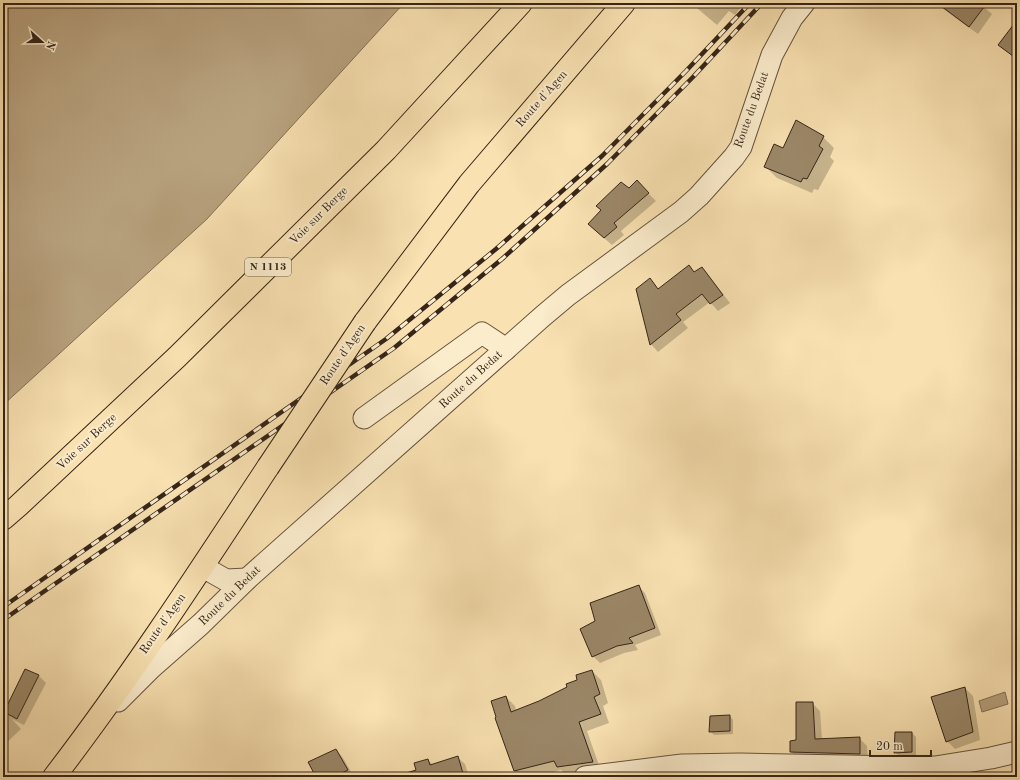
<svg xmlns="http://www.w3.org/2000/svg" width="1020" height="780" font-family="'Old Standard TT',serif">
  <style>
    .water { fill: #b7a17d; stroke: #836f55 }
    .shadow { fill: #0003 }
    .building { fill: #9b8768; stroke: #362518 }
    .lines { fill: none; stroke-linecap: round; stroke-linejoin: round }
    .minor-casing { stroke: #67543e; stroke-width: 23 }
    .major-casing { stroke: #362518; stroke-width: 24 }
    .minor { stroke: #fbeccc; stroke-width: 21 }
    .major { stroke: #f9e1b1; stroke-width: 22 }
    .rail-casing { stroke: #362518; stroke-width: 4.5 }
    .rail { stroke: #fbeccc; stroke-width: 3; stroke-dasharray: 9; stroke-linecap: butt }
    .major-bridge-casing { stroke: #362518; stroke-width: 24; stroke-linecap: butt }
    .major-bridge { stroke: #f9e1b1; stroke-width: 22 }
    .labels { text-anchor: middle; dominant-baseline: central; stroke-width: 4; stroke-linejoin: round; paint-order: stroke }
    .shield { fill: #fbeccc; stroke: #71614e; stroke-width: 1 }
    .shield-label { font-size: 11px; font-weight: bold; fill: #362518 }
    .street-label { font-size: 12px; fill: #362518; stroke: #fbeccc }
  </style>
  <rect width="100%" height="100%" fill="#f9e1b1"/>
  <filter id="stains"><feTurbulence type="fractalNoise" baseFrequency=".005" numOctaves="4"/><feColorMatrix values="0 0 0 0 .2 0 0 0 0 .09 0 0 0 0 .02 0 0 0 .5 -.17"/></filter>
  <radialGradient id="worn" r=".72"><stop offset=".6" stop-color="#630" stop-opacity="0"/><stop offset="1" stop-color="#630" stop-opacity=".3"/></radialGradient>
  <g class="water">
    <polygon points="3,3 404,3 207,219 3,405"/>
    <polygon points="1005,692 1008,704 982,712 979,701"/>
  </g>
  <g class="shadow">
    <polygon points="691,3 742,3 743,4 735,15 729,11 717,25"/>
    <polygon points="935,3 979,3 992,14 978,34"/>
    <polygon points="1017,21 1017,60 999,45"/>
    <polygon points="823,137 834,148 830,157 834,161 818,190 814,189 812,193 777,178 766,167 783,149"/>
    <polygon points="645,190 656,201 621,231 624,235 612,245 597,232 602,211 597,206"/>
    <polygon points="689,267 695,273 702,268 709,276 730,303 718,311 710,302 683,322 688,328 658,352 651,344 637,290 650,280 659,290"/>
    <polygon points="638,586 645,593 661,635 635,645 638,650 624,653 600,663 593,656 597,622"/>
    <polygon points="592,671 601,680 608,703 603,706 609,723 587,731 601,771 567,776 561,770 533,777 521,777 515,771 506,697 515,706 516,711 539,702 579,681"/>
    <polygon points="39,676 46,683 24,725 12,719 21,729 3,746 3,709 5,711"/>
    <polygon points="965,688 973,696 980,740 955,749 947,741 933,698"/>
    <polygon points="812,703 820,711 822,740 859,738 867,746 868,762 799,759 791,752 797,741"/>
    <polygon points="730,716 733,720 733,734 714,735 710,731"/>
    <polygon points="896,733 912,733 916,737 916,755 899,756 895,752"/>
    <polygon points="336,750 343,758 354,777 317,777"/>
    <polygon points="457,757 465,764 469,777 397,777 417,770 428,760 433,765"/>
  </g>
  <g class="building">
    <polygon points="937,3 987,3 969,27"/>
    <polygon points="1017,20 1017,59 998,45"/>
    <polygon points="796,120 824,136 819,146 823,149 807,179 803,178 801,182 764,167 774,144 783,148"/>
    <polygon points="637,180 649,193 614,223 617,227 604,238 588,224 601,210 596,206 621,182 629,188"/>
    <polygon points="689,265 694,272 702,267 723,295 710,304 702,294 676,314 681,320 650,345 636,289 650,278 658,289"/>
    <polygon points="639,585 655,628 629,638 633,643 617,646 592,657 580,629 595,621 590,603"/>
    <polygon points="25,669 39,675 17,719 4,712"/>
    <polygon points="592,670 600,694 594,697 601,714 579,722 593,762 557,767 554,761 514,771 495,718 496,717 491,701 506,696 511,712 539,701 567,687 566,684 577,680 576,675"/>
    <polygon points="965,687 973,732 946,742 931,697"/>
    <polygon points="796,702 813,702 815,739 860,737 860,754 790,752 790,741 796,740"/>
    <polygon points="730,715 730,731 709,732 710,716"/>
    <polygon points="895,732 912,732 912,752 894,753"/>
    <polygon points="336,749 348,770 333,777 316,777 308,762"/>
    <polygon points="458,756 464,777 403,777 403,774 416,770 414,763 428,759 430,765"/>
  </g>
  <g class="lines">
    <g class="minor-casing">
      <g id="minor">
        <polyline points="364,418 482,333 506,349"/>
        <polyline points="203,567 226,580 247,579"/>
        <polyline points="118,701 151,668 201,624 247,579 543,316 568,295 681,212 699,196 734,157 741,147 772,55 792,18 804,3"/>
        <polyline points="585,777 682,765 740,764 901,767 935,767 991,758 1017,752"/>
      </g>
    </g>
    <g class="major-casing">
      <g id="major">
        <polyline points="365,322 469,184 624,3"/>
        <polyline points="3,519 18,506 177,357 386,150 521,3"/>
        <path d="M54,777c76,-99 145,-205 214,-310"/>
      </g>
    </g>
    <use href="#minor" class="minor"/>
    <use href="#major" class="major"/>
    <g class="rail-casing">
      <g id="rail">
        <polyline points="3,607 386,339 496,249 602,156 686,71 750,3"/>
        <polyline points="3,620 394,348 502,259 607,164 693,77 762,3"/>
      </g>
    </g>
    <use href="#rail" class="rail"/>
    <g class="major-bridge-casing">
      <polyline id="major-bridge" points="268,467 365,322"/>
    </g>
    <use href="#major-bridge" class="major-bridge"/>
  </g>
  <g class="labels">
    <rect class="shield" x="245" y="258" width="46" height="18" rx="3"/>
    <g class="shield-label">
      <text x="268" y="267">N 1113</text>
    </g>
    <g class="street-label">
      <text transform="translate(542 99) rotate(-49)">Route d'Agen</text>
      <text transform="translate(752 110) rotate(-70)">Route du Bedat</text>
      <text transform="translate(319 216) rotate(-45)">Voie sur Berge</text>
      <text transform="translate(343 355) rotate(-56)">Route d'Agen</text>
      <text transform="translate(471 380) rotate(-42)">Route du Bedat</text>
      <text transform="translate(87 442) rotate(-43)">Voie sur Berge</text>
      <text transform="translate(230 596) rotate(-44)">Route du Bedat</text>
      <text transform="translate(163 624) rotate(-55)">Route d'Agen</text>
    </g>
  </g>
  <rect width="1020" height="780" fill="none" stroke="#f9e1b1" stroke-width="16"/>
  <rect x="4" y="4" width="1012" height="772" fill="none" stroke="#362518" stroke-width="2"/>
  <rect x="8" y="8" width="1004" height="764" fill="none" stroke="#362518"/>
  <g transform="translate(42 42) rotate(111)" stroke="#fbeccc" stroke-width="3" paint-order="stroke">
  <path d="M0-3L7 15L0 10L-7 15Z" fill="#362518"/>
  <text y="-6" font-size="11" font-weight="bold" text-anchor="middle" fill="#362518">N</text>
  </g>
  <path d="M870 750v6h61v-6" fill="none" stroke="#362518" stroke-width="2"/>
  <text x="876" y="750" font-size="12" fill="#362518" stroke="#fbeccc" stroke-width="3" paint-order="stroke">20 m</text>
  <rect width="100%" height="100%" filter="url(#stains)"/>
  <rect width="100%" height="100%" fill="url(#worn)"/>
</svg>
